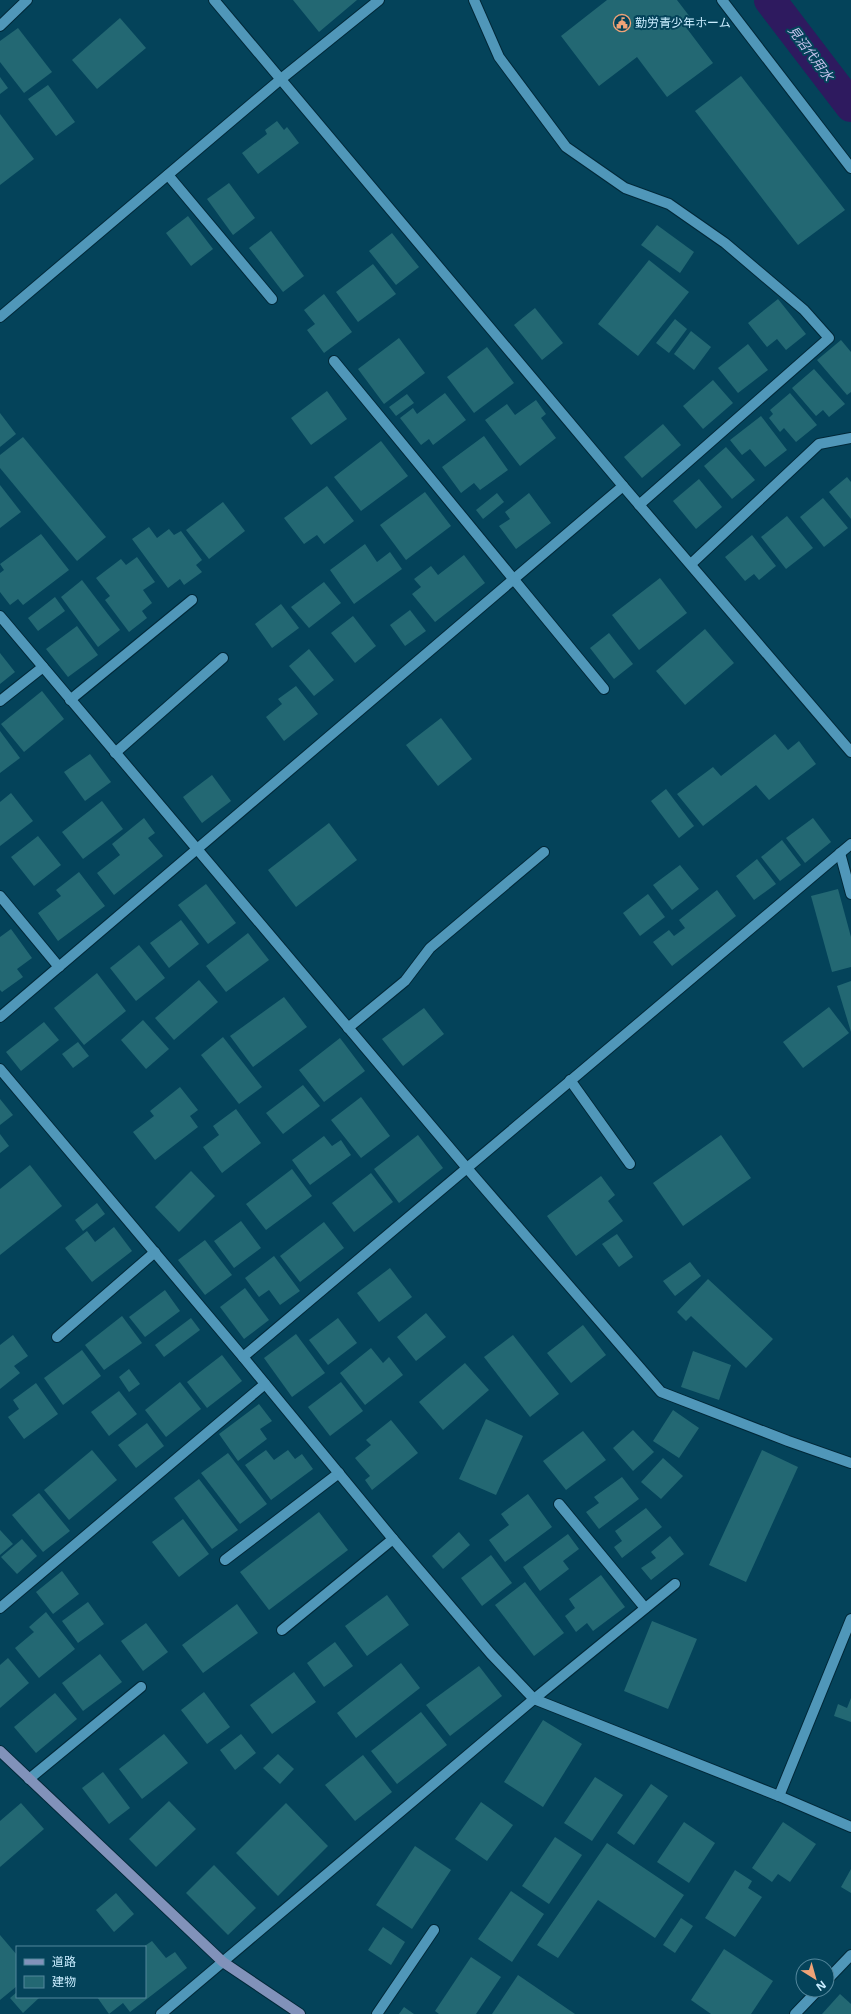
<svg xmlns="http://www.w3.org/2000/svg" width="851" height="2014" viewBox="0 0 851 2014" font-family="'Noto Sans','Noto Sans JP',sans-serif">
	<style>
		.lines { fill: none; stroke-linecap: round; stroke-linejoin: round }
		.canal { stroke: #2e1a5f; stroke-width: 32 }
		.building { fill: #236873 }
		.lane-casing { stroke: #002838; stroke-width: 12 }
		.street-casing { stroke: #002838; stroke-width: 12 }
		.secondary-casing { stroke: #002838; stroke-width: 12 }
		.lane { stroke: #5097b9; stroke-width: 10 }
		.street { stroke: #5097b9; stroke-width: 10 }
		.secondary { stroke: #8192ba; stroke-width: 10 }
		.labels { text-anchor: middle; stroke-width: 4; stroke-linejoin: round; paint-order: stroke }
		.poi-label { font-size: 12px; fill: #caedff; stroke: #04435a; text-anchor: start }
		.water-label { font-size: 13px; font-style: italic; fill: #cbc6f0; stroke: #04435a }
	</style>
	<rect width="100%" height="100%" fill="#04435a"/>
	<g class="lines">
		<path class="canal" d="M 770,0 L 851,106"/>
	</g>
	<g class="building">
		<path d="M 293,0 L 357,0 L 319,32 Z"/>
		<path d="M 607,0 L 677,0 L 690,17 L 682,22 L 713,63 L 667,97 L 637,57 L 599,86 L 561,36 Z"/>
		<path d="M 120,18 L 146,48 L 97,89 L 72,60 Z"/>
		<path d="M 18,28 L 52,72 L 24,93 L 0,62 L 0,41 Z"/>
		<path d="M 741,76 L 845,210 L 798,245 L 695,111 Z"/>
		<path d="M 0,77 L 8,88 L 0,94 Z"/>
		<path d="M 48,85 L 75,122 L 56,136 L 28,99 Z"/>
		<path d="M 0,114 L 34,159 L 0,185 Z"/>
		<path d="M 277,121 L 284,130 L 287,127 L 299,143 L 258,174 L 242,153 L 267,134 L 265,130 Z"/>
		<path d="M 229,183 L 255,218 L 233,235 L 207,199 Z"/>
		<path d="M 188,216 L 213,249 L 191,266 L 166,233 Z"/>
		<path d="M 657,225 L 694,252 L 680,273 L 641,245 Z"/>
		<path d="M 271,231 L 304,276 L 283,292 L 249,248 Z"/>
		<path d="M 392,233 L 419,267 L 396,285 L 369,251 Z"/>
		<path d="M 649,260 L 689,292 L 638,356 L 598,324 Z"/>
		<path d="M 373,264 L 396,294 L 358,322 L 336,292 Z"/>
		<path d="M 324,294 L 352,332 L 324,353 L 307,330 L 315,324 L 304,310 Z"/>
		<path d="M 778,299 L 806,334 L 786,350 L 777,339 L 767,347 L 748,323 Z"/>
		<path d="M 535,308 L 563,343 L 542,360 L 514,325 Z"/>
		<path d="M 675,319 L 687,329 L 669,353 L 656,343 Z"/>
		<path d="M 691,331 L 711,347 L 694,370 L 674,354 Z"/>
		<path d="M 399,338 L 425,373 L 384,404 L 358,369 Z"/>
		<path d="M 841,340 L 851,352 L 851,392 L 847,395 L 817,360 Z"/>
		<path d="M 748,344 L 768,370 L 738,393 L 718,368 Z"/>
		<path d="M 487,347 L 514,383 L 474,413 L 447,377 Z"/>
		<path d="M 814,369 L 845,404 L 829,417 L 823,410 L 816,416 L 792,388 Z"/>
		<path d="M 713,380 L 733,403 L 703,429 L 683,406 Z"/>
		<path d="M 327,391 L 347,419 L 311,445 L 291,418 Z"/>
		<path d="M 445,393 L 466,420 L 433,445 L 429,439 L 421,445 L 400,418 L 413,408 L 417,414 Z"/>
		<path d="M 790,393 L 817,425 L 796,442 L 784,428 L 780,432 L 769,418 L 773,414 L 770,410 Z"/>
		<path d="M 407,394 L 414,403 L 396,416 L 389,407 Z"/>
		<path d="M 536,400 L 546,414 L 541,418 L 556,438 L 520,466 L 485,420 L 507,404 L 515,415 Z"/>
		<path d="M 0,413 L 16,434 L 0,447 Z"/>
		<path d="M 761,416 L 787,450 L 765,467 L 750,449 L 742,455 L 730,440 Z"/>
		<path d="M 663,424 L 681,445 L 642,478 L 624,457 Z"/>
		<path d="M 484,436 L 508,470 L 480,490 L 474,483 L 461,493 L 442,467 Z"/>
		<path d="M 23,437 L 106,537 L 77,561 L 0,468 L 0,455 Z"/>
		<path d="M 381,441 L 408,476 L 361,511 L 334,477 Z"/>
		<path d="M 726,447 L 755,480 L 732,499 L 704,466 Z"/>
		<path d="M 847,477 L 851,482 L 851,519 L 829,492 Z"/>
		<path d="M 699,479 L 722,507 L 696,529 L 673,501 Z"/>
		<path d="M 0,485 L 21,512 L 0,528 Z"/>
		<path d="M 327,486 L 354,521 L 324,544 L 317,535 L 304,544 L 284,518 Z"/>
		<path d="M 425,492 L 451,526 L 406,560 L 380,525 Z"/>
		<path d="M 497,493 L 504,502 L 483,519 L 476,510 Z"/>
		<path d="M 529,493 L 551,523 L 516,549 L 499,526 L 510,519 L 505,512 Z"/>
		<path d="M 823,498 L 848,528 L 824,547 L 800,517 Z"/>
		<path d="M 223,502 L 245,531 L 209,559 L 186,530 Z"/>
		<path d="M 787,516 L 813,548 L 786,569 L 761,537 Z"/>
		<path d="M 149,527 L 157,538 L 169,529 L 174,535 L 181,531 L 202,560 L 196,565 L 202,572 L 184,585 L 180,579 L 168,588 L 132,539 Z"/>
		<path d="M 41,534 L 69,570 L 23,605 L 18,599 L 10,605 L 0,592 L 0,573 L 4,570 L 0,564 Z"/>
		<path d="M 752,535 L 776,566 L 759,580 L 754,574 L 745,581 L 725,557 Z"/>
		<path d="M 365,544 L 377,562 L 390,552 L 402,569 L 354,604 L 330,570 Z"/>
		<path d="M 464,555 L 485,583 L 435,622 L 412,594 L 421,587 L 414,579 L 431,566 L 438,575 Z"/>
		<path d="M 137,557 L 155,582 L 143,590 L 152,603 L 142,611 L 147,618 L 129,632 L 105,600 L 110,596 L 96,578 L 121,559 L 126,565 Z"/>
		<path d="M 660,578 L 687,613 L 639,650 L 612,615 Z"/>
		<path d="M 82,580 L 120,630 L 98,647 L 61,597 Z"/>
		<path d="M 324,582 L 341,603 L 309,628 L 291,607 Z"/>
		<path d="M 55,597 L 65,611 L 38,631 L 28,618 Z"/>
		<path d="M 281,604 L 299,628 L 272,648 L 255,624 Z"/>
		<path d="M 410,610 L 426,631 L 405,646 L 390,625 Z"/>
		<path d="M 353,616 L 376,646 L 355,663 L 331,633 Z"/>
		<path d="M 77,626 L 98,655 L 68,677 L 46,649 Z"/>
		<path d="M 705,629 L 734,663 L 685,705 L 656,671 Z"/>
		<path d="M 609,633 L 633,664 L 614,679 L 590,648 Z"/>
		<path d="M 309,649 L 334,680 L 314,696 L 289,666 Z"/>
		<path d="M 0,653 L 15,672 L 0,684 Z"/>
		<path d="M 296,686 L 318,714 L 284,741 L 266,717 L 282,704 L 278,699 Z"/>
		<path d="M 42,691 L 64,719 L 24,752 L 1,724 Z"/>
		<path d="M 441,718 L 472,759 L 438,786 L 406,745 Z"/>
		<path d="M 0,731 L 20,758 L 0,773 Z"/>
		<path d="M 775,734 L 788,750 L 799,741 L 816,764 L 769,800 L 756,785 L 703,826 L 677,794 L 713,767 L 721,776 Z"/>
		<path d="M 90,754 L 111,782 L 85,801 L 64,772 Z"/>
		<path d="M 212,775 L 231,801 L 202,823 L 183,797 Z"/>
		<path d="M 666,789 L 694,826 L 679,838 L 651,801 Z"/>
		<path d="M 11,793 L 33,821 L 0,846 L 0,802 Z"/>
		<path d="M 102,801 L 123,829 L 83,859 L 62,832 Z"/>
		<path d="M 144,818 L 155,833 L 148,838 L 163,856 L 114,895 L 97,873 L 120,855 L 112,844 Z"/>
		<path d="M 813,818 L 831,842 L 805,863 L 786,838 Z"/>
		<path d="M 329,823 L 357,860 L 296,907 L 268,870 Z"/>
		<path d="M 38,836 L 61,865 L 34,886 L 11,857 Z"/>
		<path d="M 782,840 L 801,865 L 780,881 L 761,857 Z"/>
		<path d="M 757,859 L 776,884 L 754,900 L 736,876 Z"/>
		<path d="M 680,865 L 699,889 L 672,910 L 653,885 Z"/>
		<path d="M 79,872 L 105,906 L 58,941 L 38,913 L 61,896 L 56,890 Z"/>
		<path d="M 206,884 L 236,923 L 208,944 L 178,905 Z"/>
		<path d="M 838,889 L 851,937 L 851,967 L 832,972 L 811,896 Z"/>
		<path d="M 717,890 L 736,916 L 672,966 L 653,942 L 669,930 L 674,936 L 685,928 L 679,920 Z"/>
		<path d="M 648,894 L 665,917 L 640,936 L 623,913 Z"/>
		<path d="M 181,920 L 199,944 L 169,968 L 150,943 Z"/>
		<path d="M 11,929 L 32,958 L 17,969 L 23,977 L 2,992 L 0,990 L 0,937 Z"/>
		<path d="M 248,933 L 269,960 L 226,992 L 206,966 Z"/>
		<path d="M 139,945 L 165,978 L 136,1001 L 110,968 Z"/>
		<path d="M 97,973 L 126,1011 L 84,1045 L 54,1008 Z"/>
		<path d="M 199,980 L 218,1002 L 174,1040 L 155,1018 Z"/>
		<path d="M 851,981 L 851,1032 L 837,986 Z"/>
		<path d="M 284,997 L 307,1027 L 253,1067 L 230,1036 Z"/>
		<path d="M 829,1007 L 849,1033 L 803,1068 L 783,1042 Z"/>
		<path d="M 424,1008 L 444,1034 L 403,1066 L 382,1039 Z"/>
		<path d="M 143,1020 L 169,1049 L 146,1069 L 121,1040 Z"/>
		<path d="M 44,1022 L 59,1040 L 21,1071 L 6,1052 Z"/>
		<path d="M 223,1037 L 262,1087 L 239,1104 L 201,1055 Z"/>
		<path d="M 340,1038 L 365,1071 L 324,1102 L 299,1070 Z"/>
		<path d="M 78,1042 L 89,1056 L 73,1068 L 62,1054 Z"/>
		<path d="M 303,1085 L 320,1106 L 283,1134 L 266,1113 Z"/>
		<path d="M 180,1087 L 198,1110 L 190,1116 L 198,1127 L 155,1160 L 133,1132 L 154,1116 L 150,1111 Z"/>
		<path d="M 361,1097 L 390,1136 L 361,1158 L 331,1120 Z"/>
		<path d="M 0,1099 L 13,1115 L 0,1125 Z"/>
		<path d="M 236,1109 L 261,1143 L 222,1173 L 203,1147 L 219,1135 L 213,1126 Z"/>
		<path d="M 0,1134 L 9,1146 L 0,1153 Z"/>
		<path d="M 418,1135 L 443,1168 L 399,1203 L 374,1169 Z"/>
		<path d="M 721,1135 L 751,1178 L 683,1226 L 653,1183 Z"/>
		<path d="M 324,1136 L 332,1146 L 341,1140 L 351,1155 L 310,1185 L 292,1160 Z"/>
		<path d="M 30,1165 L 62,1206 L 0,1255 L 0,1189 Z"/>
		<path d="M 292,1169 L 312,1196 L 266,1230 L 246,1204 Z"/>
		<path d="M 191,1171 L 215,1196 L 179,1232 L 155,1207 Z"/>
		<path d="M 371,1173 L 393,1202 L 354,1232 L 332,1203 Z"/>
		<path d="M 601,1176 L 615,1195 L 608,1201 L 623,1221 L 576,1256 L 547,1216 Z"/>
		<path d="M 97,1203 L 105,1214 L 83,1231 L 75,1220 Z"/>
		<path d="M 241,1221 L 261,1248 L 234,1268 L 214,1241 Z"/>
		<path d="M 324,1222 L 344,1248 L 300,1282 L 280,1256 Z"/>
		<path d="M 114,1227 L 132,1251 L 92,1282 L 65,1248 L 87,1231 L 95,1242 Z"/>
		<path d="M 617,1234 L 633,1257 L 619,1267 L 602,1244 Z"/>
		<path d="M 205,1240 L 232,1275 L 205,1295 L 178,1260 Z"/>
		<path d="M 274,1256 L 300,1291 L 280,1305 L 269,1290 L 259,1297 L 245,1278 Z"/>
		<path d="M 690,1262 L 701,1276 L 675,1296 L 663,1281 Z"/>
		<path d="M 390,1268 L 412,1297 L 379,1322 L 357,1293 Z"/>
		<path d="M 708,1279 L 773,1339 L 746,1368 L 691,1316 L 686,1321 L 677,1312 Z"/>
		<path d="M 245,1288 L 269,1320 L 244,1339 L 220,1307 Z"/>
		<path d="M 165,1290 L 180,1311 L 145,1337 L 129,1317 Z"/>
		<path d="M 426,1313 L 446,1337 L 416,1361 L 397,1337 Z"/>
		<path d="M 122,1316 L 142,1343 L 104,1370 L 85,1345 Z"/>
		<path d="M 191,1318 L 200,1330 L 164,1357 L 155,1345 Z"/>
		<path d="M 338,1318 L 357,1343 L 328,1365 L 309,1340 Z"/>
		<path d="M 583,1325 L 606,1355 L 571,1383 L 547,1353 Z"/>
		<path d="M 296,1334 L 325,1373 L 292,1397 L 264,1358 Z"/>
		<path d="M 13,1335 L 28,1356 L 14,1366 L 20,1373 L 0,1389 L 0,1345 Z"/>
		<path d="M 513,1335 L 559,1394 L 530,1417 L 484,1357 Z"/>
		<path d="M 371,1348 L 383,1363 L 389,1357 L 403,1375 L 365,1405 L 340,1373 Z"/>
		<path d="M 82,1350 L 101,1376 L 63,1405 L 44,1378 Z"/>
		<path d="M 693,1351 L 731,1365 L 719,1400 L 681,1387 Z"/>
		<path d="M 222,1355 L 242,1381 L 207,1408 L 187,1382 Z"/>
		<path d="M 465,1363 L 489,1390 L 443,1430 L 419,1402 Z"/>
		<path d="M 129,1369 L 140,1384 L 129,1392 L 119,1377 Z"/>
		<path d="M 180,1382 L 201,1409 L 166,1437 L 145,1410 Z"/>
		<path d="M 341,1382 L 363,1411 L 330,1436 L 308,1407 Z"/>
		<path d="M 36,1383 L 58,1414 L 24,1439 L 8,1417 L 19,1409 L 13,1400 Z"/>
		<path d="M 119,1391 L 137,1414 L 109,1436 L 91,1412 Z"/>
		<path d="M 259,1404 L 272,1421 L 260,1429 L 267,1439 L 238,1461 L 219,1434 Z"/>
		<path d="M 673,1410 L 699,1428 L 679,1458 L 653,1441 Z"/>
		<path d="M 486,1419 L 523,1436 L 496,1495 L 459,1479 Z"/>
		<path d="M 391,1420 L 418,1453 L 372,1490 L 365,1480 L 370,1476 L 355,1458 L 371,1445 L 366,1440 Z"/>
		<path d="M 147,1423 L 164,1446 L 136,1468 L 118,1445 Z"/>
		<path d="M 633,1430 L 654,1452 L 633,1471 L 613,1448 Z"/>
		<path d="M 583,1431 L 606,1460 L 566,1490 L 543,1461 Z"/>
		<path d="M 92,1450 L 117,1480 L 69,1520 L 44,1490 Z"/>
		<path d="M 266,1450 L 274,1460 L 288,1450 L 295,1459 L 302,1454 L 313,1469 L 271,1500 L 245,1465 Z"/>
		<path d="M 762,1450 L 798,1467 L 746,1582 L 709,1565 Z"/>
		<path d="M 228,1453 L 267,1504 L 240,1524 L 201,1473 Z"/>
		<path d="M 663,1458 L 683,1476 L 661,1499 L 641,1482 Z"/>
		<path d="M 622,1477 L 639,1499 L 599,1529 L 586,1512 L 599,1503 L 594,1497 Z"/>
		<path d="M 199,1479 L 238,1530 L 212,1549 L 174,1498 Z"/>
		<path d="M 39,1493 L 70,1531 L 43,1552 L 12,1515 Z"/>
		<path d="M 528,1494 L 552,1527 L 505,1562 L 489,1540 L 509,1525 L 501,1514 Z"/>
		<path d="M 646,1508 L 662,1527 L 622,1558 L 614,1547 L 622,1541 L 615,1531 Z"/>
		<path d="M 319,1512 L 348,1550 L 269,1610 L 240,1572 Z"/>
		<path d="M 183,1519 L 209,1554 L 179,1577 L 152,1542 Z"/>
		<path d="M 0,1530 L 13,1544 L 0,1555 Z"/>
		<path d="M 459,1532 L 470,1545 L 443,1569 L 432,1556 Z"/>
		<path d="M 568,1534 L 579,1549 L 563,1561 L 569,1569 L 540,1591 L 523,1567 Z"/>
		<path d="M 670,1536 L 684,1554 L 651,1580 L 641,1568 L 656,1558 L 651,1552 Z"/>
		<path d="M 22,1539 L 37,1556 L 17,1574 L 1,1557 Z"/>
		<path d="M 491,1555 L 512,1583 L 482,1606 L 461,1578 Z"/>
		<path d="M 62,1571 L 79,1594 L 53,1614 L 36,1592 Z"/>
		<path d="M 601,1575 L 625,1607 L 593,1631 L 587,1623 L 576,1632 L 565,1616 L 575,1608 L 569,1599 Z"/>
		<path d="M 525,1582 L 564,1633 L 534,1656 L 495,1605 Z"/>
		<path d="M 387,1595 L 409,1625 L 367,1656 L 345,1626 Z"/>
		<path d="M 88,1602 L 104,1624 L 78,1643 L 62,1621 Z"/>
		<path d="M 237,1604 L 258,1633 L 203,1673 L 182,1645 Z"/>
		<path d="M 46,1612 L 75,1649 L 39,1678 L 15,1648 L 34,1632 L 29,1627 Z"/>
		<path d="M 652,1621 L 697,1639 L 668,1709 L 624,1691 Z"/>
		<path d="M 146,1623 L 168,1652 L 143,1671 L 121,1641 Z"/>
		<path d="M 335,1642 L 353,1666 L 324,1687 L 307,1663 Z"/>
		<path d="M 100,1654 L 122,1682 L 83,1711 L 62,1683 Z"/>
		<path d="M 8,1658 L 29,1683 L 0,1708 L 0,1665 Z"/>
		<path d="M 401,1663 L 420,1688 L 356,1738 L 337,1713 Z"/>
		<path d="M 479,1666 L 502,1696 L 450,1736 L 426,1705 Z"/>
		<path d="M 294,1672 L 316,1702 L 272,1734 L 250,1705 Z"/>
		<path d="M 204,1692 L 230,1727 L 207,1744 L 181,1710 Z"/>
		<path d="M 55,1693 L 77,1719 L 36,1753 L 14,1727 Z"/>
		<path d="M 851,1698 L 851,1722 L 834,1716 L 838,1704 L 847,1708 Z"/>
		<path d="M 421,1712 L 447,1745 L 397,1784 L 371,1751 Z"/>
		<path d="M 543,1720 L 582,1744 L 543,1807 L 504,1782 Z"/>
		<path d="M 164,1734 L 188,1763 L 142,1799 L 119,1769 Z"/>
		<path d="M 241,1734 L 256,1753 L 235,1770 L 220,1750 Z"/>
		<path d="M 278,1754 L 294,1769 L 280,1784 L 263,1768 Z"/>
		<path d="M 363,1755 L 392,1792 L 355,1821 L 325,1785 Z"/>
		<path d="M 103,1772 L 130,1808 L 109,1824 L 82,1788 Z"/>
		<path d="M 595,1777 L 623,1795 L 592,1841 L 564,1823 Z"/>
		<path d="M 651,1784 L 668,1796 L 634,1845 L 617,1833 Z"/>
		<path d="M 169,1801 L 196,1829 L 156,1867 L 129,1839 Z"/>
		<path d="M 481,1802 L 513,1825 L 487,1861 L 455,1839 Z"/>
		<path d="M 21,1803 L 44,1829 L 0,1867 L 0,1821 Z"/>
		<path d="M 286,1803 L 328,1846 L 278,1896 L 236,1853 Z"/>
		<path d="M 684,1822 L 715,1843 L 689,1883 L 657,1862 Z"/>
		<path d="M 783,1822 L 816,1844 L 790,1882 L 778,1874 L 772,1882 L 752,1868 Z"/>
		<path d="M 555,1837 L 582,1855 L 549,1904 L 522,1886 Z"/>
		<path d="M 607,1843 L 684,1895 L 655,1938 L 598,1900 L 558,1958 L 537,1945 Z"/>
		<path d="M 415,1846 L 451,1870 L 412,1929 L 376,1905 Z"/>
		<path d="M 214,1865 L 256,1908 L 228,1935 L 186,1893 Z"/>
		<path d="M 851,1869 L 851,1893 L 841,1887 Z"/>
		<path d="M 735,1870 L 752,1881 L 748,1888 L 762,1897 L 735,1937 L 705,1918 Z"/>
		<path d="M 511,1891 L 544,1914 L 512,1962 L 478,1939 Z"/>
		<path d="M 116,1893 L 134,1914 L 114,1932 L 96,1910 Z"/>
		<path d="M 681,1918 L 693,1926 L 675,1953 L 663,1945 Z"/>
		<path d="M 383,1927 L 405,1942 L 391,1965 L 368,1950 Z"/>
		<path d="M 0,1935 L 17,1955 L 17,1986 L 0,2000 Z"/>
		<path d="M 152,1941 L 166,1958 L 175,1952 L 187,1968 L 130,2012 L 123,2003 L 109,2014 L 97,1997 L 145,1997 L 145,1947 L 143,1947 Z"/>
		<path d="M 724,1949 L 773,1981 L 751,2014 L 711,2014 L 691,2000 Z"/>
		<path d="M 471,1957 L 501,1977 L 476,2014 L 439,2014 L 435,2011 Z"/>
		<path d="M 518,1975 L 575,2014 L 492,2014 Z"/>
		<path d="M 17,1992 L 17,1997 L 40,1997 L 23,2013 L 10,1998 Z"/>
		<path d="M 840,1994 L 851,2004 L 851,2014 L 822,2014 Z"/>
		<path d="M 404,2007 L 414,2014 L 399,2014 Z"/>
	</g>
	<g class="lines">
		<g class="lane-casing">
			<g id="lane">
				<path d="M 168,175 L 272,299"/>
				<path d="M 334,361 L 604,689"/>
				<path d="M 691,564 L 819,444 L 851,438"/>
				<path d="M 70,700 L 192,600"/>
				<path d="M 0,701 L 43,667"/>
				<path d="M 115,753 L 223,658"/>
				<path d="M 840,853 L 851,894"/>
				<path d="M 0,896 L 59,967"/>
				<path d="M 570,1080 L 630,1164"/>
				<path d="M 57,1337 L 155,1252"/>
				<path d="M 559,1504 L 645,1608"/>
				<path d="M 225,1560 L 339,1473"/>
				<path d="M 282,1630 L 393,1539"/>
				<path d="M 534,1699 L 675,1584"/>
				<path d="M 29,1779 L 141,1687"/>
				<path d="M 377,2014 L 434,1930"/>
			</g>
		</g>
		<g class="street-casing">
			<g id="street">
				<path d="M 214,0 L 623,486 L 851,752"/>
				<path d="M 474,0 L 499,57 L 566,147 L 625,188 L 669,204 L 725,243 L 804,310 L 829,338 L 639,505"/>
				<path d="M 722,0 L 851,168"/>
				<path d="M 0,26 L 27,0"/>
				<path d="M 0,317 L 281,79 L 379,0"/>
				<path d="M 0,616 L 466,1167 L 661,1392 L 788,1441 L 851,1463"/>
				<path d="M 0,1017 L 623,486"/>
				<path d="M 348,1028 L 405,981 L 430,948 L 544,852"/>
				<path d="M 0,1069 L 243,1357 L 393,1539 L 491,1654 L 534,1699 L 779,1796 L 851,1827"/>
				<path d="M 243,1357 L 851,844"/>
				<path d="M 0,1608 L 265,1384"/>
				<path d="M 779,1796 L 851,1619"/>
				<path d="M 827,1980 L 851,1955"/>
				<path d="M 161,2014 L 534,1699"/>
				<path d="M 795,2014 L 818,1990"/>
			</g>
		</g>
		<g class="secondary-casing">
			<path id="secondary" d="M 0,1751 L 223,1962 L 300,2014"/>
		</g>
		<use href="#lane" class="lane"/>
		<use href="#street" class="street"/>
		<use href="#secondary" class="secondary"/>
	</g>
	<defs>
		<g id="civic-ring" transform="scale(0.9)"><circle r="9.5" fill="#04435a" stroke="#efa377" stroke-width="1.5"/><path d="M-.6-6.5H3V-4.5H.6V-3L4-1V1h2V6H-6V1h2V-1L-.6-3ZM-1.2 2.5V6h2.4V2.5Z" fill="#efa377"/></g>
	</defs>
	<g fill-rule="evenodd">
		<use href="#civic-ring" x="622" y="23"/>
	</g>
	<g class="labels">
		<g class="poi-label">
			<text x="635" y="27">勤労青少年ホーム</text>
		</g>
		<g class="water-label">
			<text transform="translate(811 53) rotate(53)" y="5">見沼代用水</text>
		</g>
	</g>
	<rect x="16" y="1946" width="130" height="52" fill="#04435a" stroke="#53879c"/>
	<rect x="24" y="1959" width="20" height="6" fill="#8192ba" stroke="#53879c"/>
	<text x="52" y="1966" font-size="12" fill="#caedff">道路</text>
	<rect x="24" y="1976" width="20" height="12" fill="#236873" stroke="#53879c"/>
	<text x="52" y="1986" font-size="12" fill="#caedff">建物</text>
	<g transform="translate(815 1978) rotate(143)"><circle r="19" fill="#04435a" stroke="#53879c"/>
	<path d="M0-3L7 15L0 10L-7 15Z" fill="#efa377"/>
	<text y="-6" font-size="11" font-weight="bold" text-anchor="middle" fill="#caedff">N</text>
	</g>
</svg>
